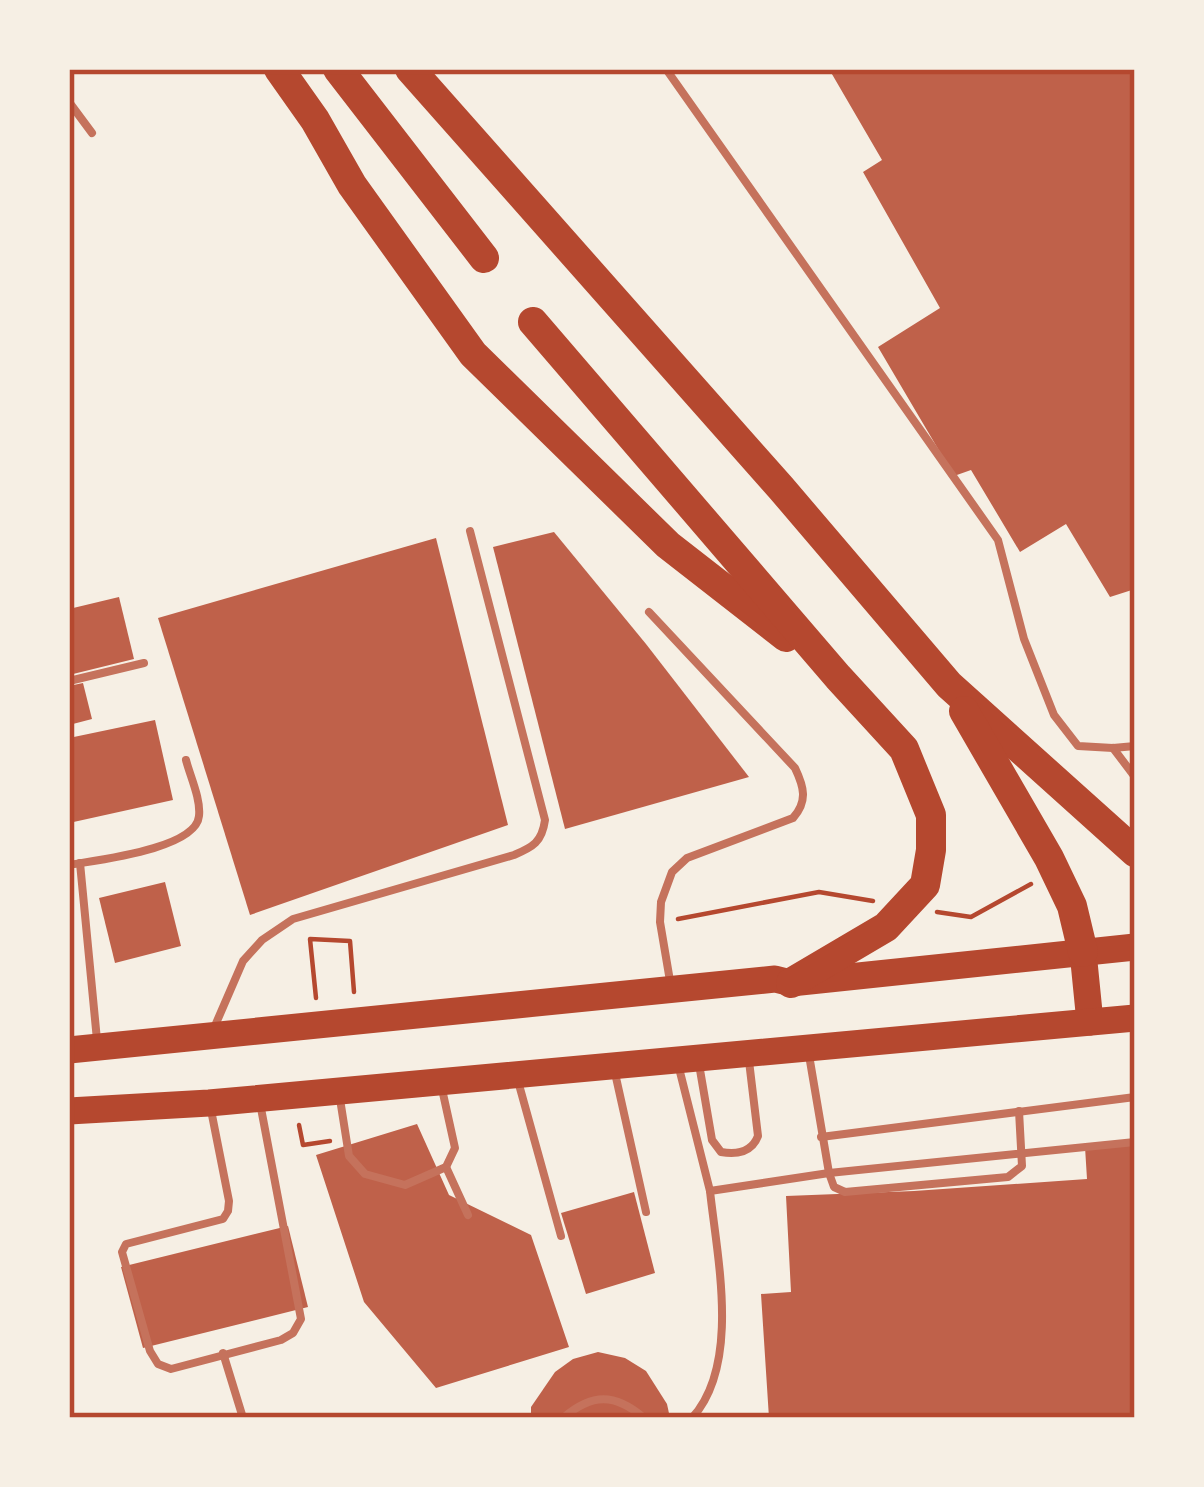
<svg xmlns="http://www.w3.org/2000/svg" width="1204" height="1487" viewBox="0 0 1204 1487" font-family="Commissioner,sans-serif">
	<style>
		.building { fill: #bf614a }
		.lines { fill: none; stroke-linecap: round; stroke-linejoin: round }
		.path { stroke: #b5482f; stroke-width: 4.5 }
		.service { stroke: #c5725c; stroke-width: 8 }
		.trunk { stroke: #b5482f; stroke-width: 27 }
		.motorway { stroke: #b5482f; stroke-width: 30 }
		.neatline { fill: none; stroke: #b5482f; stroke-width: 4.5 }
	</style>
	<rect width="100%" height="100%" fill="#f6efe4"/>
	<g class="building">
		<path d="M 829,69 L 1135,69 L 1135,589 L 1110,597 L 1066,524 L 1020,552 L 971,470 L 954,476 L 878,347 L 940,308 L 863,172 L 882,160 Z"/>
		<path d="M 554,532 L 646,644 L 749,777 L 565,829 L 493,547 Z"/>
		<path d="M 436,538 L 508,825 L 250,915 L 158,618 Z"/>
		<path d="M 119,597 L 134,659 L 69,675 L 69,609 Z"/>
		<path d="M 83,683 L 92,719 L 69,725 L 69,686 Z"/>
		<path d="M 155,720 L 173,800 L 69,823 L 69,738 Z"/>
		<path d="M 165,882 L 181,946 L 115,963 L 99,898 Z"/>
		<path d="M 417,1124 L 449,1195 L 531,1235 L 569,1347 L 436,1388 L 364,1302 L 316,1155 Z"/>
		<path d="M 1135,1145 L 1135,1418 L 769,1418 L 761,1294 L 791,1292 L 786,1196 L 914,1191 L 1087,1179 L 1085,1147 Z"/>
		<path d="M 634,1192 L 655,1273 L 586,1294 L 561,1213 Z"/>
		<path d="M 288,1226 L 308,1307 L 143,1348 L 121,1267 Z"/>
		<path d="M 598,1352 L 625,1358 L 646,1371 L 667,1404 L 670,1418 L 531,1418 L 531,1407 L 555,1372 L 573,1359 Z"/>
	</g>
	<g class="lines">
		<g class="path">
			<path d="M 937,912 L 971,917 L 1031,884"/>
			<path d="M 678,919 L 819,892 L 873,901"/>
			<path d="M 316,998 L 310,939 L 350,941 L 354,992"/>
			<path d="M 299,1125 L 303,1145 L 330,1141"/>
		</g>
		<g class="service">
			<path d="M 666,69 L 998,540 L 1024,639 L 1054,715 L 1078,746 L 1113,748 L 1135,746"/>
			<path d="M 69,102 L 92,133"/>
			<path d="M 649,612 L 795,768 C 804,787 808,801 793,818 L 687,858 L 672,872 L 661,902 L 660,922 L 670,981"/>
			<path d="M 69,681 L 144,663"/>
			<path d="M 1113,748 L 1135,777"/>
			<path d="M 80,863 L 97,1040"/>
			<path d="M 69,865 C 97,860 196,849 199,816 C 201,799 190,776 186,760"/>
			<path d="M 214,1028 L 243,961 L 262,940 L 293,919 L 514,855 C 533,847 542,842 545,820 L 470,531"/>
			<path d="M 809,1055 L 829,1173 L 834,1187 L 845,1192 L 1008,1177 L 1022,1166 L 1019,1111"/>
			<path d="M 678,1064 L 710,1191"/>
			<path d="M 699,1064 L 712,1140 L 721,1152 C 737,1155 752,1152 758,1136 L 749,1061"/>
			<path d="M 615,1073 L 646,1212"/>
			<path d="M 518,1081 L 561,1236"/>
			<path d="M 340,1099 L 349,1156 L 365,1174 L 405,1185 L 446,1167 L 455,1148 L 442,1089"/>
			<path d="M 211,1110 L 229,1201 L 228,1211 L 223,1219 L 126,1244 L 122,1252 L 150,1351 L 158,1364 L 171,1369 L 281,1340 L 293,1333 L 301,1319 L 260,1103"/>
			<path d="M 821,1137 L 1135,1097"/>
			<path d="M 446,1167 L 468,1215"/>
			<path d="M 223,1353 L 243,1418"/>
			<path d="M 563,1418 C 592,1393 615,1393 644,1418"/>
			<path d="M 692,1418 C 741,1364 717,1257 710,1191 L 829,1173 L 1135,1142"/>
		</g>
		<g class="trunk">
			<path d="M 1083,952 L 1090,1022"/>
			<path d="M 69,1050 L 775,979 L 791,983 L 1135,947"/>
			<path d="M 69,1111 L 209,1103 L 1135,1018"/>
		</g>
		<g class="motorway">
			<path d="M 279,69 L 315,120 L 352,185 L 473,354 L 668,545 L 786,637"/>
			<path d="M 338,69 L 484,258"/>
			<path d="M 410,69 L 781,488 L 949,685 L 1135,852"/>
			<path d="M 533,322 L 838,677 L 904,749 L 931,815 L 931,850 L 925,885 L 886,927 L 791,983"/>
			<path d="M 964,711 L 1049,858 L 1072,906 L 1083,952"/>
		</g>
	</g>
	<rect width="1204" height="1487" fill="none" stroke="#f6efe4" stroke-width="144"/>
	<rect x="72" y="72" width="1060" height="1343" class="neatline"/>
</svg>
